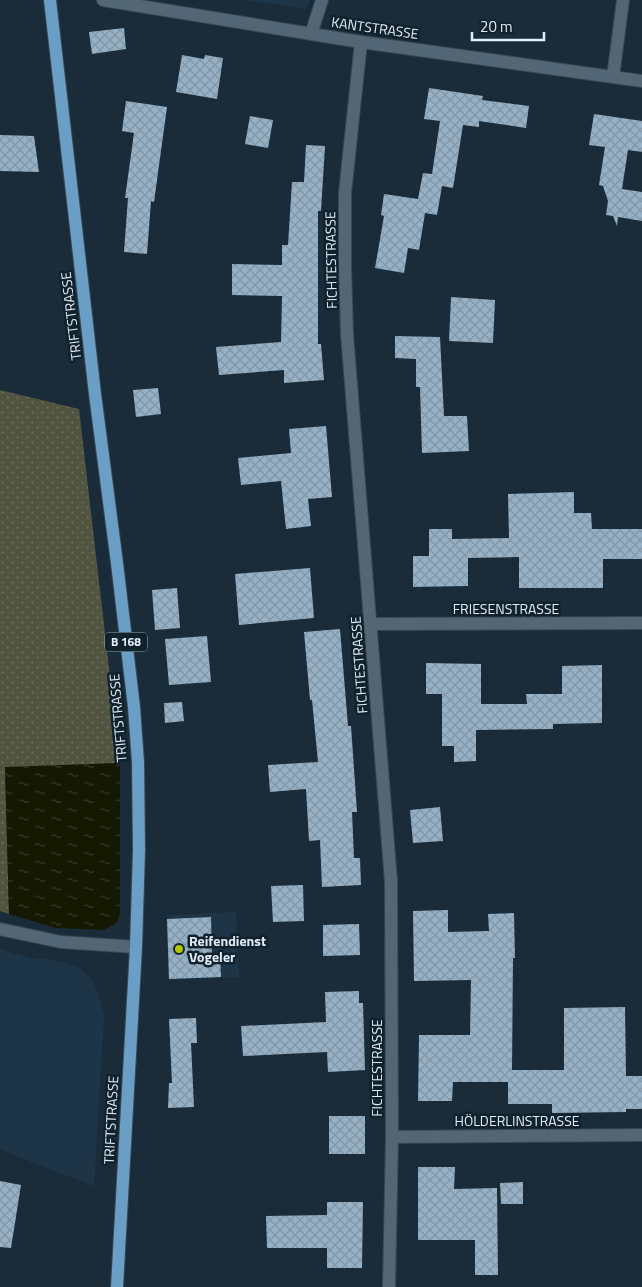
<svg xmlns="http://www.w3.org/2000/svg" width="642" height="1287" viewBox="0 0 642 1287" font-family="'Titillium Web',sans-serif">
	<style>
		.built { fill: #1d3547 }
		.grass { fill: url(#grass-dots) }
		.water { fill: url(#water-ripples) }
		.building { fill: url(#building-cross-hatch) }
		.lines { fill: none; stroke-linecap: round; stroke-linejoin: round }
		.street-casing { stroke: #394853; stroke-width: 14 }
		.primary-casing { stroke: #394853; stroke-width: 14 }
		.street { stroke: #536675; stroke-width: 12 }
		.primary { stroke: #6a9ec5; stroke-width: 12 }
		.poi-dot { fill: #b1c500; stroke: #11222f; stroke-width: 2 }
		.labels { text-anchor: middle; stroke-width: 5; stroke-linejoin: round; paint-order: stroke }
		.shield { fill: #11222f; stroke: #a3afba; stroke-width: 1 }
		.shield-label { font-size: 12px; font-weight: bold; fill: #e1ecf5 }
		.street-label { font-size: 14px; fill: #e1ecf5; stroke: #11222f }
		.poi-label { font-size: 14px; font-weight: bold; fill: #e1ecf5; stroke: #11222f; text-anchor: start }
	</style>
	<defs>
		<pattern id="grass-dots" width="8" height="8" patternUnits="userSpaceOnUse" patternTransform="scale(1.25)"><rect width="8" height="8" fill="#515540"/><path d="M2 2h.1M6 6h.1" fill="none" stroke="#6a6e5c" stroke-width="1.8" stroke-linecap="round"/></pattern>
		<pattern id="water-ripples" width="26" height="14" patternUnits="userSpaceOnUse" patternTransform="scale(1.25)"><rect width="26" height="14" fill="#151902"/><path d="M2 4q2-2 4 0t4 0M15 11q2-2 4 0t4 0" fill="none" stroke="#373b28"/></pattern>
		<pattern id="building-cross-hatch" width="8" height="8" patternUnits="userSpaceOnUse" patternTransform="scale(1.25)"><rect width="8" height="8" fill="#96b0c5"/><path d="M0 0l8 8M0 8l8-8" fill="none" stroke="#8296a6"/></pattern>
	</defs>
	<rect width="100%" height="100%" fill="#1a2c39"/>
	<g class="built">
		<path d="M 246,0 L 310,0 L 307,9 Z"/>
		<path d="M 236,912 L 239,977 L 168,980 L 167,915 Z"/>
		<path d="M 0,949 L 33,959 L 45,959 L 67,963 L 80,968 L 92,979 L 98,993 L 104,1016 L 94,1186 L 0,1150 Z"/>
	</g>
	<path class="grass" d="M 0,390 L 79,409 L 120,763 L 5,768 L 9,914 L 0,911 Z"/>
	<path class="water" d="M 120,763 L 120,915 L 116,923 L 104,930 L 56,928 L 9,914 L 5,767 Z"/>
	<g class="building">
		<path d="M 124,28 L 126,49 L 92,54 L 89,32 Z"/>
		<path d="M 182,55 L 204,59 L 205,55 L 223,58 L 217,99 L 176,92 Z"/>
		<path d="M 429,88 L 483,96 L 482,100 L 529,106 L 526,128 L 479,121 L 479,127 L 463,125 L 453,188 L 442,186 L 437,215 L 425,213 L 419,250 L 408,248 L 404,273 L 375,268 L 384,216 L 381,215 L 384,194 L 418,199 L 423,173 L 432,174 L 440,121 L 424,119 Z"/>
		<path d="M 126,101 L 167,107 L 154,202 L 151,201 L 147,254 L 124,252 L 128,198 L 125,198 L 134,133 L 122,131 Z"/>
		<path d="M 594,114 L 642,121 L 642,152 L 628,150 L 622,189 L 642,192 L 642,221 L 618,217 L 617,226 L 613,216 L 606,215 L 608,201 L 603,186 L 599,185 L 605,147 L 589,145 Z"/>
		<path d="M 250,116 L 273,120 L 268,148 L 245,144 Z"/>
		<path d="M 0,135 L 34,136 L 39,172 L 0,171 Z"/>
		<path d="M 306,145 L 325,146 L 321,211 L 318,211 L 318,344 L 321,344 L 324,380 L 284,383 L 284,370 L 219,375 L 216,347 L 281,342 L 282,296 L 232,295 L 232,264 L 282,265 L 282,245 L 288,245 L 292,182 L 304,182 Z"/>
		<path d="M 451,297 L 495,300 L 493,343 L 449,341 Z"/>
		<path d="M 395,336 L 440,337 L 444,416 L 467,416 L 469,451 L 422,453 L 420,387 L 416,387 L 416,359 L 395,358 Z"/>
		<path d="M 158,388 L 161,414 L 136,417 L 133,390 Z"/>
		<path d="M 326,426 L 332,497 L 308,499 L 311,526 L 286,529 L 281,481 L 241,485 L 238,458 L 291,453 L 289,429 Z"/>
		<path d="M 574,492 L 574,513 L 591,513 L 592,529 L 642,529 L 642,559 L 603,559 L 603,588 L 519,588 L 519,557 L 468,558 L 468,586 L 413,587 L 413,556 L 429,556 L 429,529 L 452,529 L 452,539 L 509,538 L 508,494 Z"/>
		<path d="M 310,568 L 314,618 L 239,625 L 235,574 Z"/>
		<path d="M 177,588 L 180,628 L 155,630 L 152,590 Z"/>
		<path d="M 340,629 L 348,726 L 351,726 L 357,812 L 352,812 L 354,858 L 360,858 L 361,885 L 322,887 L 320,840 L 309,841 L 306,789 L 270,792 L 268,765 L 318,762 L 312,700 L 310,700 L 304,632 Z"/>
		<path d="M 207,636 L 211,682 L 169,685 L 165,639 Z"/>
		<path d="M 426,663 L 481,664 L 481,704 L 527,704 L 526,694 L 562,694 L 562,666 L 602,665 L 602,723 L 553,724 L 553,729 L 476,730 L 476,761 L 454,762 L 454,746 L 442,746 L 442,694 L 426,694 Z"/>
		<path d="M 182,702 L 184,721 L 165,723 L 164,703 Z"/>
		<path d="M 440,807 L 443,841 L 413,843 L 410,810 Z"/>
		<path d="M 303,885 L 304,921 L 273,922 L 271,886 Z"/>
		<path d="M 448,910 L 448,932 L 489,931 L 488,914 L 514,913 L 515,958 L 513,958 L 512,1070 L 564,1070 L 564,1008 L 625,1007 L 626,1076 L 642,1076 L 642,1109 L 626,1109 L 626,1112 L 552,1113 L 552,1104 L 508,1104 L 508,1082 L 453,1082 L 452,1101 L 418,1101 L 419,1035 L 470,1035 L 471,980 L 414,981 L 413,911 Z"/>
		<path d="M 211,917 L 212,957 L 220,957 L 221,977 L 169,979 L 167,919 Z"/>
		<path d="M 359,924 L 360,955 L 323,956 L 323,925 Z"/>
		<path d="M 359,991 L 359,1003 L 363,1003 L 365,1070 L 328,1072 L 327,1052 L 243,1056 L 241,1026 L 326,1022 L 325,992 Z"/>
		<path d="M 196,1018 L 197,1043 L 191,1043 L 194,1107 L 168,1108 L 169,1083 L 172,1083 L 169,1019 Z"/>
		<rect x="329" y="1116" width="36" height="38"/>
		<path d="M 418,1167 L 455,1167 L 454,1189 L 497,1188 L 498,1275 L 475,1275 L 475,1240 L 418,1240 Z"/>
		<path d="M 0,1181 L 21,1185 L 11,1248 L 0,1247 Z"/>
		<path d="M 523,1182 L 523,1204 L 501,1204 L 500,1183 Z"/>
		<path d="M 327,1202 L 363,1202 L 362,1268 L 327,1268 L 327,1248 L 267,1248 L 266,1216 L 327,1215 Z"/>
	</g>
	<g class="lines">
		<g class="street-casing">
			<g id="street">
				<path d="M 103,0 L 361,42 L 642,81"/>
				<path d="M 311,34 L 322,0"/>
				<path d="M 361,42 L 345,193 L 345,267 L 347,334 L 391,881 L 392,1137 L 389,1287"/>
				<path d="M 613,77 L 623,0"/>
				<path d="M 371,624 L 642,623"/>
				<path d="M 0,929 L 61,942 L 136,947"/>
				<path d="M 392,1137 L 642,1135"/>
			</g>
		</g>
		<g class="primary-casing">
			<path id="primary" d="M 50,0 L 95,394 L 117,563 L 134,707 L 138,762 L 139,850 L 136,947 L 117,1287"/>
		</g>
		<use href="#street" class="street"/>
		<use href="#primary" class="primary"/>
	</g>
	<circle class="poi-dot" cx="179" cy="949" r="5"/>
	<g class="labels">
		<rect class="shield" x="105" y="632.5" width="42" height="19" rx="4"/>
		<g class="shield-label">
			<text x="126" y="646">B 168</text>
		</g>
		<g class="street-label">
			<text transform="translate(375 28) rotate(8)" y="5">KANTSTRASSE</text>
			<text transform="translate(331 260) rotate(-91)" y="5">FICHTESTRASSE</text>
			<text transform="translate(71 316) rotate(-97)" y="5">TRIFTSTRASSE</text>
			<text x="506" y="614">FRIESENSTRASSE</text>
			<text transform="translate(359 665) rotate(-94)" y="5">FICHTESTRASSE</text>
			<text transform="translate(118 718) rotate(-95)" y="5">TRIFTSTRASSE</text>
			<text transform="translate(377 1068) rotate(-90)" y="5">FICHTESTRASSE</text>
			<text transform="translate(111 1120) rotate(-87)" y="5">TRIFTSTRASSE</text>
			<text x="517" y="1126">HÖLDERLINSTRASSE</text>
		</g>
		<g class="poi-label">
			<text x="189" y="946">Reifendienst<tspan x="189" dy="16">Vogeler</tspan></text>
		</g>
	</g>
	<path d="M472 32v8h72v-8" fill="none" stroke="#e1ecf5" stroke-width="2.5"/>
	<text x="480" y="32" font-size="15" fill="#e1ecf5" stroke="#11222f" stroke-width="4" paint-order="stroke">20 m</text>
</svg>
